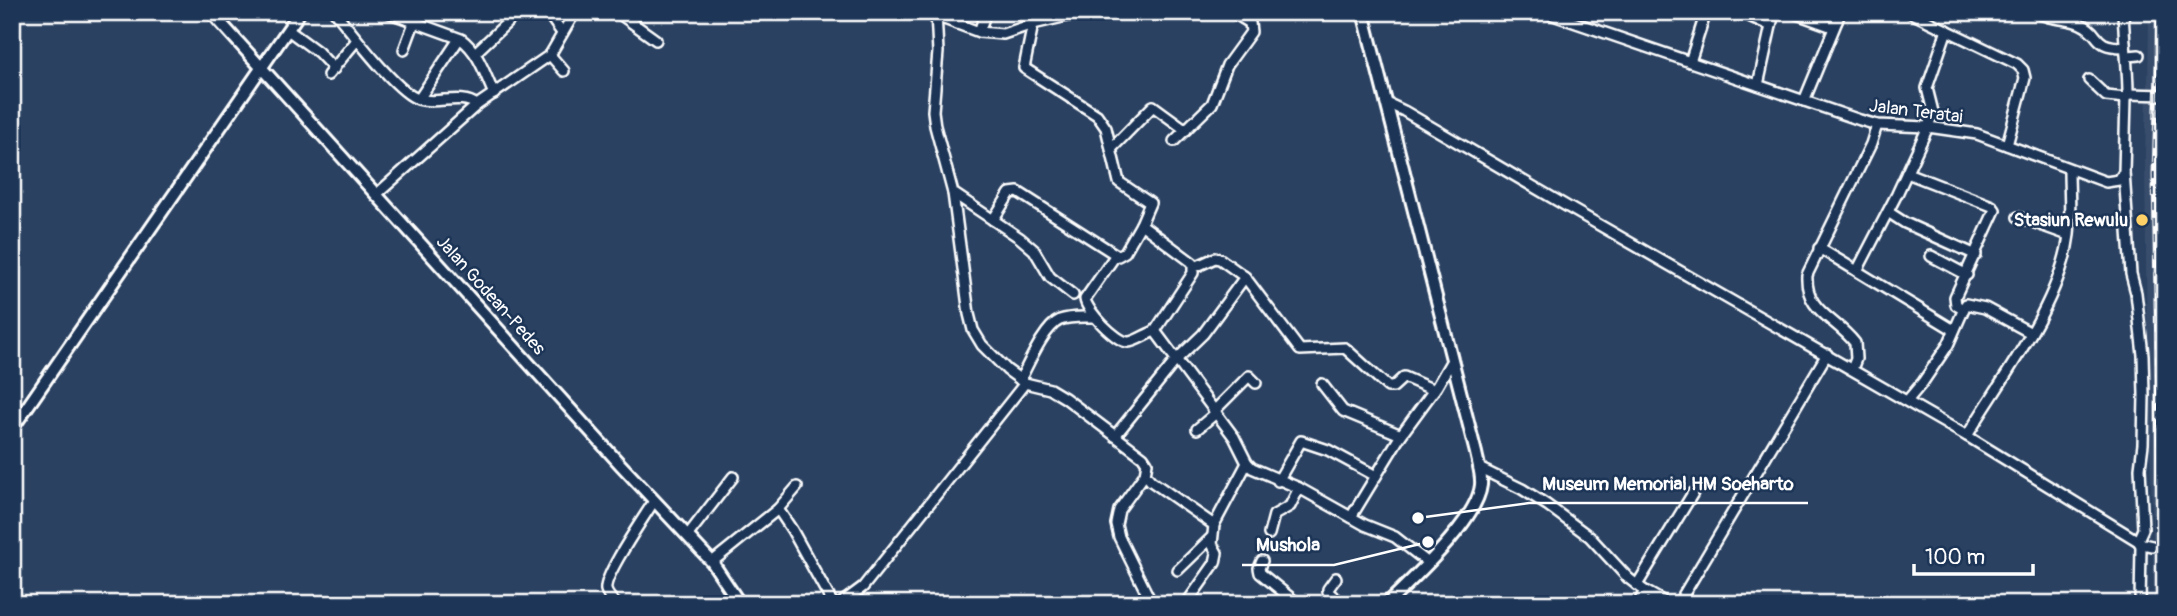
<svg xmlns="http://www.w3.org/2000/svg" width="2177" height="616" viewBox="0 0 2177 616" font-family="Pangolin,sans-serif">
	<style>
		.built { fill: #394e6c }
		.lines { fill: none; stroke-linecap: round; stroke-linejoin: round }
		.minor-tunnel { stroke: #4a5e79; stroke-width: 9; stroke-dasharray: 9 4.5; stroke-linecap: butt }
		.minor-casing { stroke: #fff; stroke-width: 14 }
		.tertiary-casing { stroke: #fff; stroke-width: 16 }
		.minor { stroke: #1d3557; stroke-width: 9 }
		.tertiary { stroke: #1d3557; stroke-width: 10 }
		.rail-casing { stroke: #fff; stroke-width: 5 }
		.rail { stroke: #1d3557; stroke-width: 2.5; stroke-dasharray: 8; stroke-linecap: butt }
		.poi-dot { fill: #ffd166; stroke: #1d3557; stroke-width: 2.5 }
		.labels { text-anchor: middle; stroke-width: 5; stroke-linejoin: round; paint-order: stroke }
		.street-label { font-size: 18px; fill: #fff; stroke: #1d3557 }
		.poi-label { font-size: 18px; font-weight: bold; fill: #fff; stroke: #1d3557; text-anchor: end }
		.leader { fill: none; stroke: #fff; stroke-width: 2.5 }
		.callout-dot { fill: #fff; stroke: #1d3557; stroke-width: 2.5 }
		.callout-label { font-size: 19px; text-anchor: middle; font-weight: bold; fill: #fff; stroke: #1d3557; stroke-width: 5; stroke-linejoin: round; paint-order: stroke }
	</style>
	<rect width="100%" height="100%" fill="#2a4161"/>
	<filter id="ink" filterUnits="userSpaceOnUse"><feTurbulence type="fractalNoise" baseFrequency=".0143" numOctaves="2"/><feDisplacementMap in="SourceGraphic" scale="14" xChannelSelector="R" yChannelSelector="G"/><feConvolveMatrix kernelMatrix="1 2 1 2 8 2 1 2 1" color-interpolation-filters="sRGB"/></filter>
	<g filter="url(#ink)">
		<g class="built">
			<path d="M 2149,12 L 2165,12 L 2165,92 L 2148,91 Z"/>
			<path d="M 2147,97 L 2165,98 L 2165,543 L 2153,543 L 2147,352 L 2145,154 Z"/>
			<path d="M 2165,548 L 2165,604 L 2154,604 L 2153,549 Z"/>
		</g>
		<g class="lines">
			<path class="minor-tunnel" d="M 2152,546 L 2165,546"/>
			<g class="minor-casing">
				<g id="minor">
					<path d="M 335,12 C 351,31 397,93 418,99 C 437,105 461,93 477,105 L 550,55 L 575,12"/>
					<path d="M 387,12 L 461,39 C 479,52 485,75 494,94"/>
					<path d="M 547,12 L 562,33"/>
					<path d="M 617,12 L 656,40"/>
					<path d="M 936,12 L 938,52 L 933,111 L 935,126 L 953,193 L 969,314 L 973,330 L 982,345 L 1007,370 L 1025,383 L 1050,389 L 1065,398 L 1143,457 L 1147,463 L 1145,474 L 1119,510 L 1116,524 L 1119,537 L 1152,604"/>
					<path d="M 1544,12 L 1860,120 L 1877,125 L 1928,127 L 1977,134 L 2106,182 L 2119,180 L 2124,172"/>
					<path d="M 1740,12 L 1771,26 L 1758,85"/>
					<path d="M 1791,12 L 1830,26 L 1837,21 L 1840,12"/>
					<path d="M 1909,12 L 2017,64 L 2023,70 L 2025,78 L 2007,145"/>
					<path d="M 2037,12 C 2051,21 2067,17 2081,24 C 2102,33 2091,47 2124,47"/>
					<path d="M 2123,12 C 2124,40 2128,66 2128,94 L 2126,98 L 2124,172 L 2131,274 L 2136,293 L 2143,355 L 2144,395 L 2143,444 L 2140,468 L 2143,529 L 2138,540 L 2141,546 L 2140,604"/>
					<path d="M 936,16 L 979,32 L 1003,34 L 1033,24 L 1084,12"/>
					<path d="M 1033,24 L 1024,68 L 1097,115 L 1106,128 L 1119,182 L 1150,203 L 1141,224 L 1193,263 L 1193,273 L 1155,331"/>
					<path d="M 1771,26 L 1774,12"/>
					<path d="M 288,30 L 318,52 L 334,69"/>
					<path d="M 979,32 L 986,12"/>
					<path d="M 404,50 L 418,12"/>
					<path d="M 475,53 L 511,19"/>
					<path d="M 550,55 L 564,71"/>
					<path d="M 2128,56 L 2139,55"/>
					<path d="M 1690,62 L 1706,12"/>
					<path d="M 328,75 L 357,40"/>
					<path d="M 2089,80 L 2106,96 L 2126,98"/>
					<path d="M 2128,94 L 2165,95"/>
					<path d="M 419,99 L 459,39"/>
					<path d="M 1804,101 L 1837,21"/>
					<path d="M 1387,103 L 1404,111 L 1568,207 L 1967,436 L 2143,544 L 2152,546"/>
					<path d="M 1174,141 L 1212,104 L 1227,65 L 1251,32 L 1250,23 L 1232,12"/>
					<path d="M 1111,149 L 1153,106 L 1186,130"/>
					<path d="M 1907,173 L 1992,206 L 1995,210 L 1955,297 L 1956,305 L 1963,309"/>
					<path d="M 953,193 L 1020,238 L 1034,250 L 1050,277 L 1073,295"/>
					<path d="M 377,194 L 477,105"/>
					<path d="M 1888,212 L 1905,223 L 1976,255"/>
					<path d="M 2018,217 L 2068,235"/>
					<path d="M 993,220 L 1010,193 L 1018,192 L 1118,256 L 1125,252 L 1141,224"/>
					<path d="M 1819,248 L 1954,330"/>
					<path d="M 1115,256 L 1085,299 C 1086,310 1117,343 1129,342 C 1135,342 1148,333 1155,331 L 1234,437 L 1247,463 L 1252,468 L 1299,488 L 1365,525 L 1395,537 L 1427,562"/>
					<path d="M 1931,256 L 1967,275"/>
					<path d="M 1857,271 L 1897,194 L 1928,127 L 1933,112 L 1927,88 L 1947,30"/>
					<path d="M 1245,277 L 1300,350 L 1345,348 L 1388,387 L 1393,387 L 1404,377 L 1434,390"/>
					<path d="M 1852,369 L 1856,359 L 1855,343 C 1835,317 1805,312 1807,275 L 1871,144 L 1877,125"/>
					<path d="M 1020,380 C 1028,365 1044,327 1060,320 C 1070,316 1083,317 1094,317"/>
					<path d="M 1322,384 L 1343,411 L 1401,435"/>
					<path d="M 1907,401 L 1923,382 L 1948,345 L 1966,304 L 1985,308 L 2031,333"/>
					<path d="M 1214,411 L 1249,376 L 1256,383"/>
					<path d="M 1197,429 L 1216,413"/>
					<path d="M 1115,436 L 1177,359 L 1203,334 L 1245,277 L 1220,259 L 1215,258 L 1195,267"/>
					<path d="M 1967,436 C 2002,378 2061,302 2069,235 C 2071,213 2069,191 2069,170"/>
					<path d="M 1479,468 L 1522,489 L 1547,505 L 1590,537 L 1628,578 L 1645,591 L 1668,604"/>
					<path d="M 1145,474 L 1151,481 L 1214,525"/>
					<path d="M 1278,481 L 1301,441 L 1328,450 L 1376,476"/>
					<path d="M 778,509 L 792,530 L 833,604"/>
					<path d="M 1351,517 L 1401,435 L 1437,386 L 1452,360"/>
					<path d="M 1269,534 L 1274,515 L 1290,506 L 1299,488"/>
					<path d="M 688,535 L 733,477"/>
					<path d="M 1262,561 L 1259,568 L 1260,573 L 1298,604"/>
					<path d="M 712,562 L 778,509 L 797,487"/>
					<path d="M 1178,570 L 1212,537"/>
					<path d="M 1336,578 L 1328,589 L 1328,592 L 1342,604"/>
					<path d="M 1637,585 L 1693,493"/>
					<path d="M 616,604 C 612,600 607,595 606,590 C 603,576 645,516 654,501"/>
					<path d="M 840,604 L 863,587 L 1025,383"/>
					<path d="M 1186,604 L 1215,563 L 1217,553 L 1212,544 L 1214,525 L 1247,463"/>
					<path d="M 1638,604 L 1645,591"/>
					<path d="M 1678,604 L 1827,354"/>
				</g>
			</g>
			<g class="tertiary-casing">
				<g id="tertiary">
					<path d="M 211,12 L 620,464 L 712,562 L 740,604"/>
					<path d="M 1363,12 L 1476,453 C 1478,463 1482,475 1481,485 C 1477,521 1413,578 1387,604"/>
					<path d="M 12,429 L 300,12"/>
				</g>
			</g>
			<use href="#minor" class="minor"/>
			<use href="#tertiary" class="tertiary"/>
			<g class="rail-casing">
				<path id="rail" d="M 2159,12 L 2154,174 L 2161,604"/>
			</g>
			<use href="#rail" class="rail"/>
		</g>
	</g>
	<circle class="poi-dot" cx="2142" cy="220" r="7"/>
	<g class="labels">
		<g class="street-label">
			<text transform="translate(1916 111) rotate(7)" y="6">Jalan Teratai</text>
			<text transform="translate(491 295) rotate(48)" y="6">Jalan Godean-Pedes</text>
		</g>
		<g class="poi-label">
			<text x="2128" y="226">Stasiun Rewulu</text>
		</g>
	</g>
	<path class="leader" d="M1418 518L1529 503H1808M1428 542L1334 565H1242"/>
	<g class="callout-dot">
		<circle cx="1418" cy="518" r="7"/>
		<circle cx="1428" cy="542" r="7"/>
	</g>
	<g class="callout-label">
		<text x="1668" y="490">Museum Memorial HM Soeharto</text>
		<text x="1288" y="551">Mushola</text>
	</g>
	<rect width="2177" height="616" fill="none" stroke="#1d3557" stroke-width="42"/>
	<rect x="21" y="21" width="2135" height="574" fill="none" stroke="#fff" stroke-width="2.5" filter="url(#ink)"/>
	<path d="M1914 564v10h119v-10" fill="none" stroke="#ffffff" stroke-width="3.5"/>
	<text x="1925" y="564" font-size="21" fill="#ffffff" stroke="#1d3557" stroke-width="5" paint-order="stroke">100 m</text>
</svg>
